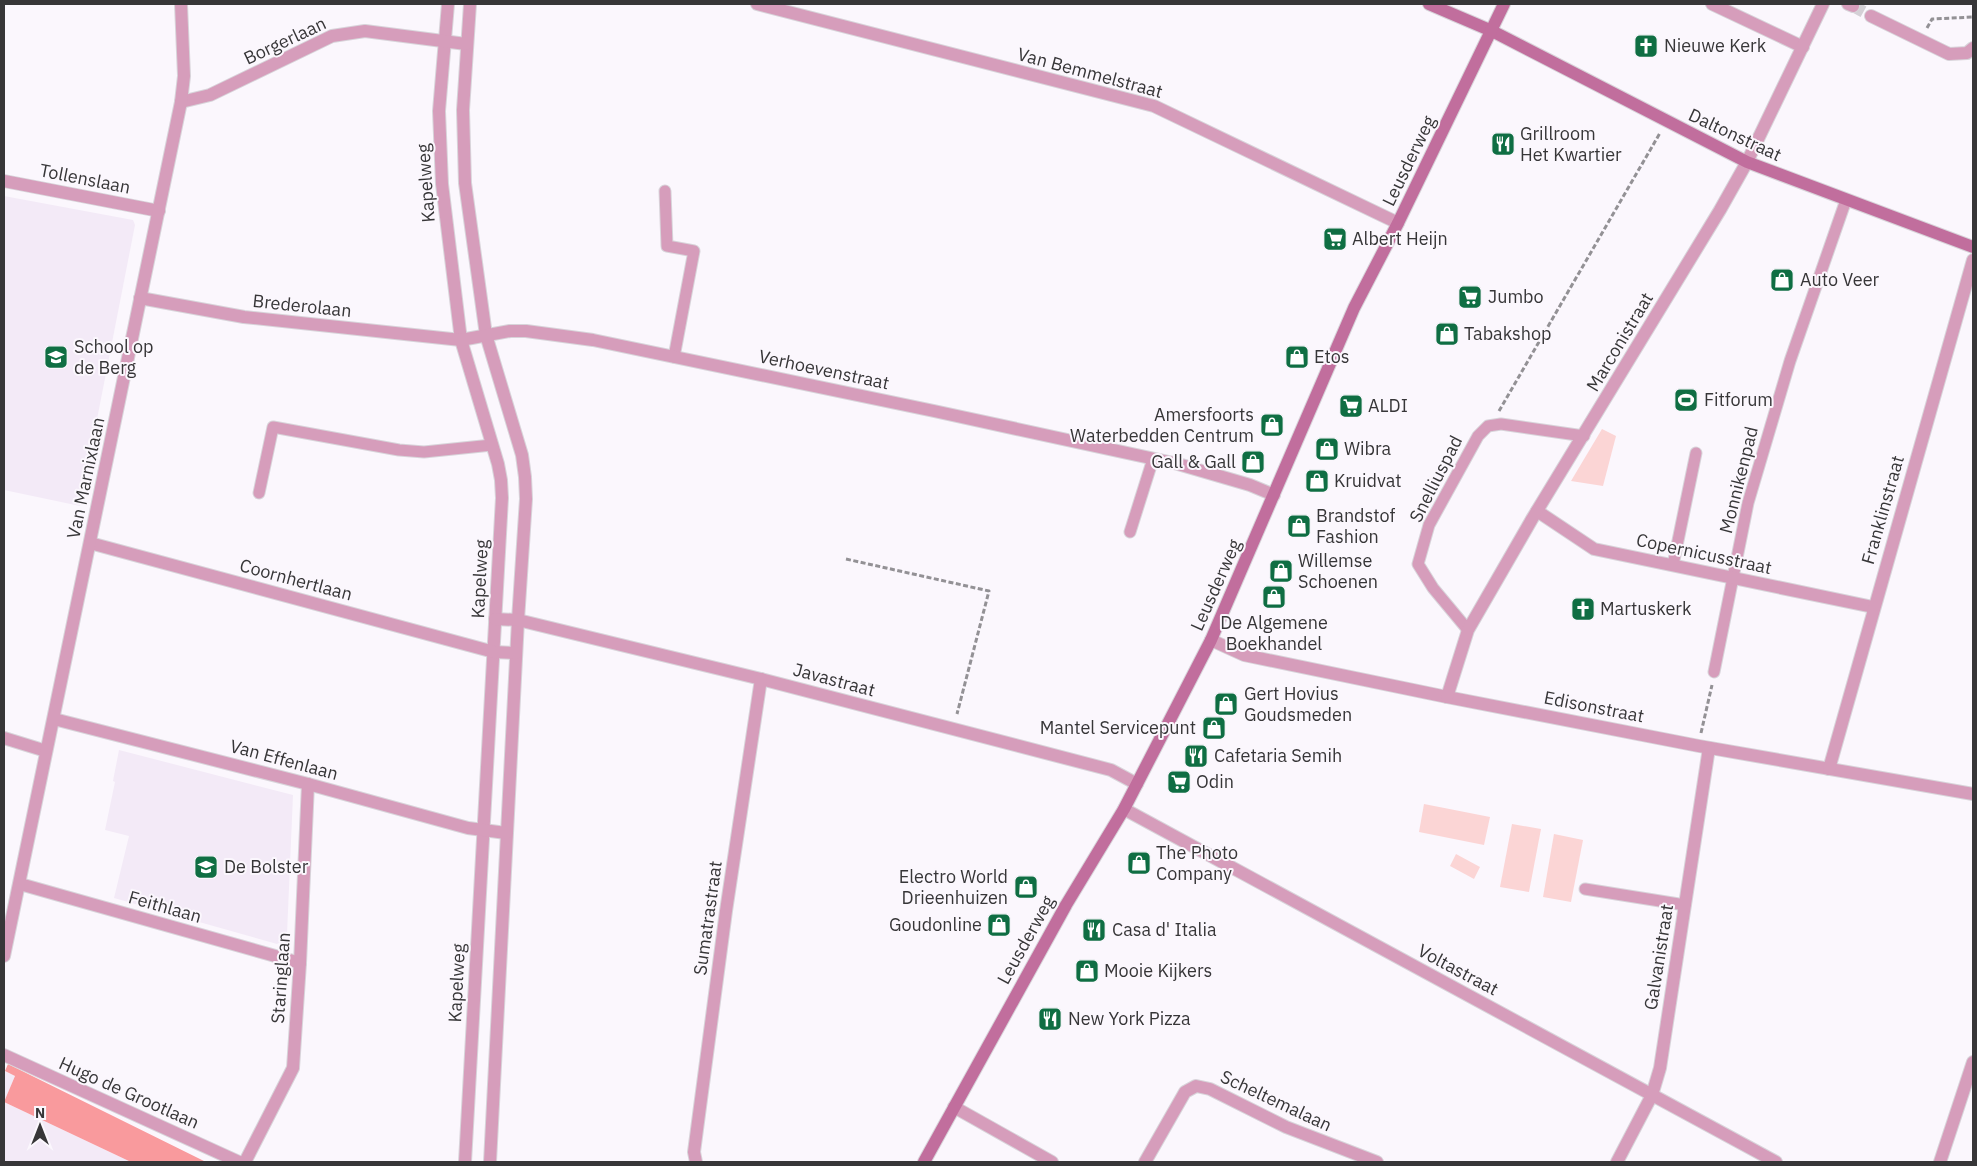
<svg xmlns="http://www.w3.org/2000/svg" width="1977" height="1166" viewBox="0 0 1977 1166" font-family="'IBM Plex Sans',sans-serif">
	<style>
		.built { fill: #f3eaf7 }
		.green { fill: #fbd5d5 }
		.forest { fill: #f99a9d }
		.lines { fill: none; stroke-linecap: round; stroke-linejoin: round }
		.street-tunnel { stroke: #d4d0d6; stroke-width: 12; stroke-dasharray: 12 6; stroke-linecap: butt }
		.lane-casing { stroke: #d8d4da; stroke-width: 13 }
		.street-casing { stroke: #d8d4da; stroke-width: 14 }
		.secondary-casing { stroke: #d8d4da; stroke-width: 14 }
		.path { stroke: #939195; stroke-width: 3; stroke-dasharray: 5 2.5; stroke-linecap: butt }
		.lane { stroke: #d69dbb; stroke-width: 11 }
		.street { stroke: #d69dbb; stroke-width: 12 }
		.secondary { stroke: #c16e9d; stroke-width: 12 }
		.labels { text-anchor: middle; stroke-width: 4; stroke-linejoin: round; paint-order: stroke }
		.street-label { font-size: 18px; fill: #373638; stroke: #fbf7fd }
		.poi-label { font-size: 18px; fill: #373638; stroke: #fbf7fd; text-anchor: start }
	</style>
	<rect width="100%" height="100%" fill="#fbf7fd"/>
	<g class="built">
		<path d="M 4,196 L 133,220 L 135,225 L 80,506 L 4,490 Z"/>
		<path d="M 119,750 L 293,795 L 287,934 L 284,940 L 277,944 L 114,898 L 129,836 L 105,830 L 115,782 L 113,781 Z"/>
		<path d="M 4,1071 L 15,1076 L 4,1102 L 131,1162 L 4,1162 Z"/>
	</g>
	<g class="green">
		<path d="M 1602,429 L 1616,436 L 1603,486 L 1571,481 Z"/>
		<path d="M 1424,804 L 1490,817 L 1484,845 L 1419,832 Z"/>
		<path d="M 1512,824 L 1541,829 L 1529,892 L 1500,887 Z"/>
		<path d="M 1554,834 L 1583,840 L 1571,902 L 1543,897 Z"/>
		<path d="M 1456,854 L 1480,867 L 1474,879 L 1450,866 Z"/>
	</g>
	<path class="forest" d="M 8,1064 L 206,1162 L 131,1162 L 4,1102 L 15,1076 L 5,1071 Z"/>
	<g class="lines">
		<path class="street-tunnel" d="M 1853,6 L 1871,16"/>
		<g class="lane-casing">
			<g id="lane">
				<path d="M 665,191 L 667,246 L 694,251 L 674,357"/>
				<path d="M 259,493 L 273,427 L 399,450 L 424,452 L 492,445"/>
				<path d="M 1130,532 L 1153,459"/>
				<path d="M 1673,565 L 1696,453"/>
				<path d="M 1468,630 L 1433,588 L 1418,564 L 1429,525 L 1478,436 L 1488,426 L 1501,424 L 1584,436"/>
				<path d="M 1714,672 L 1748,503 L 1790,361 L 1846,200"/>
				<path d="M 1585,889 L 1685,905"/>
			</g>
		</g>
		<g class="street-casing">
			<g id="street">
				<path d="M 448,4 L 439,111 L 442,184 L 461,340 L 498,464 L 501,480 L 502,498 L 465,1162"/>
				<path d="M 470,4 L 463,110 L 465,183 L 486,335 L 522,455 L 525,477 L 526,499 L 518,620 L 490,1162"/>
				<path d="M 757,4 L 1154,106 L 1398,223"/>
				<path d="M 1712,4 L 1803,47"/>
				<path d="M 1848,4 L 1853,6"/>
				<path d="M 1871,16 L 1949,54 L 1967,53 L 1973,48"/>
				<path d="M 181,102 L 210,95 L 332,36 L 365,31 L 466,44"/>
				<path d="M 4,181 L 159,211"/>
				<path d="M 140,298 L 244,317 L 461,340 L 510,331 L 526,331 L 593,340 L 934,411 L 1178,464 L 1250,485 L 1274,495"/>
				<path d="M 1537,511 L 1594,549 L 1873,607"/>
				<path d="M 90,543 L 494,652 L 516,653"/>
				<path d="M 495,619 L 518,620 L 761,679 L 1111,770 L 1137,784"/>
				<path d="M 1211,640 L 1244,655 L 1447,697 L 1699,746 L 1973,794"/>
				<path d="M 1447,697 L 1468,630 L 1532,519 L 1720,210 L 1747,162 L 1823,4"/>
				<path d="M 54,719 L 308,784 L 468,828 L 506,833"/>
				<path d="M 4,738 L 46,751"/>
				<path d="M 1829,769 L 1973,260"/>
				<path d="M 1124,809 L 1776,1162"/>
				<path d="M 20,884 L 300,963"/>
				<path d="M 4,956 L 181,102 L 184,76 L 181,4"/>
				<path d="M 4,1055 L 239,1162"/>
				<path d="M 954,1107 L 1052,1162"/>
				<path d="M 245,1162 L 293,1068 L 300,963 L 308,784"/>
				<path d="M 696,1162 L 694,1152 L 726,911 L 761,679"/>
				<path d="M 1145,1162 L 1185,1092 L 1196,1086 L 1210,1089 L 1286,1127 L 1377,1162"/>
				<path d="M 1617,1162 L 1652,1095 L 1660,1068 L 1709,748"/>
				<path d="M 1940,1162 L 1973,1062"/>
			</g>
		</g>
		<g class="secondary-casing">
			<g id="secondary">
				<path d="M 1429,4 L 1492,31 L 1747,162 L 1973,247"/>
				<path d="M 924,1162 L 1066,905 L 1124,809 L 1211,640 L 1354,308 L 1398,223 L 1504,4"/>
			</g>
		</g>
		<g class="path">
			<path d="M 1927,28 L 1932,19 L 1973,17"/>
			<path d="M 1499,411 L 1660,133"/>
			<path d="M 846,559 L 989,591 L 957,714"/>
			<path d="M 1701,733 L 1712,685"/>
		</g>
		<use href="#lane" class="lane"/>
		<use href="#street" class="street"/>
		<use href="#secondary" class="secondary"/>
	</g>
	<defs>
		<g id="church-square" transform="scale(1.25)"><rect x="-9" y="-9" width="18" height="18" rx="4" fill="#0f6e43" stroke="#fbf7fd"/><path d="M-1.2-6h2.4v3.5h3.3v2.4h-3.3V6h-2.4V-.1h-3.3v-2.4h3.3Z" fill="#fff"/></g>
		<g id="restaurant-square" transform="scale(1.25)"><rect x="-9" y="-9" width="18" height="18" rx="4" fill="#0f6e43" stroke="#fbf7fd"/><path d="M-5-6h1v4h1v-4h1v4h1v-4h1v5L-1.5 .5V6h-2V.5L-5-1ZM5-6V6H3V1.5H1.5Q1.5-4 5-6Z" fill="#fff"/></g>
		<g id="supermarket-square" transform="scale(1.25)"><rect x="-9" y="-9" width="18" height="18" rx="4" fill="#0f6e43" stroke="#fbf7fd"/><path d="M-6-5.5h2.5l.6 2H6L4.5 2H-2.5L-4.4-4H-6ZM-1.5 3.2a1.3 1.3 0 1 0 .1 0ZM3 3.2a1.3 1.3 0 1 0 .1 0Z" fill="#fff"/></g>
		<g id="shop-square" transform="scale(1.25)"><rect x="-9" y="-9" width="18" height="18" rx="4" fill="#0f6e43" stroke="#fbf7fd"/><path d="M-5-2.5h2.3a2.7 3.5 0 0 1 5.4 0H5L5.5 6h-11ZM-1.5-2.5h3a1.5 2.3 0 0 0-3 0Z" fill="#fff"/></g>
		<g id="school-square" transform="scale(1.25)"><rect x="-9" y="-9" width="18" height="18" rx="4" fill="#0f6e43" stroke="#fbf7fd"/><path d="M0-5L7-2L0 1L-7-2ZM-4 1L0 2.5L4 1V4Q0 6-4 4Z" fill="#fff"/></g>
		<g id="stadium-square" transform="scale(1.25)"><rect x="-9" y="-9" width="18" height="18" rx="4" fill="#0f6e43" stroke="#fbf7fd"/><path d="M0-5a6.5 5 0 1 0 0 10a6.5 5 0 1 0 0-10ZM-3.5-1.8h7v3.6h-7Z" fill="#fff"/></g>
	</defs>
	<g fill-rule="evenodd">
		<use href="#church-square" x="1646" y="46"/>
		<use href="#restaurant-square" x="1503" y="144"/>
		<use href="#supermarket-square" x="1335" y="239"/>
		<use href="#shop-square" x="1782" y="280"/>
		<use href="#supermarket-square" x="1470" y="297"/>
		<use href="#shop-square" x="1447" y="334"/>
		<use href="#school-square" x="56" y="357"/>
		<use href="#shop-square" x="1297" y="357"/>
		<use href="#stadium-square" x="1686" y="400"/>
		<use href="#supermarket-square" x="1351" y="406"/>
		<use href="#shop-square" x="1272" y="425"/>
		<use href="#shop-square" x="1327" y="449"/>
		<use href="#shop-square" x="1253" y="462"/>
		<use href="#shop-square" x="1317" y="481"/>
		<use href="#shop-square" x="1299" y="526"/>
		<use href="#shop-square" x="1281" y="571"/>
		<use href="#shop-square" x="1274" y="597"/>
		<use href="#church-square" x="1583" y="609"/>
		<use href="#shop-square" x="1226" y="704"/>
		<use href="#shop-square" x="1214" y="728"/>
		<use href="#restaurant-square" x="1196" y="756"/>
		<use href="#supermarket-square" x="1179" y="782"/>
		<use href="#shop-square" x="1139" y="863"/>
		<use href="#school-square" x="206" y="867"/>
		<use href="#shop-square" x="1026" y="887"/>
		<use href="#shop-square" x="999" y="925"/>
		<use href="#restaurant-square" x="1094" y="930"/>
		<use href="#shop-square" x="1087" y="971"/>
		<use href="#restaurant-square" x="1050" y="1019"/>
	</g>
	<g class="labels">
		<g class="street-label">
			<text transform="translate(285 41) rotate(-25)" y="6">Borgerlaan</text>
			<text transform="translate(1090 73) rotate(15)" y="6">Van Bemmelstraat</text>
			<text transform="translate(1735 135) rotate(25)" y="6">Daltonstraat</text>
			<text transform="translate(1409 161) rotate(-64)" y="6">Leusderweg</text>
			<text transform="translate(85 179) rotate(11)" y="6">Tollenslaan</text>
			<text transform="translate(426 183) rotate(-94)" y="6">Kapelweg</text>
			<text transform="translate(302 306) rotate(6)" y="6">Brederolaan</text>
			<text transform="translate(1620 342) rotate(-59)" y="6">Marconistraat</text>
			<text transform="translate(824 370) rotate(12)" y="6">Verhoevenstraat</text>
			<text transform="translate(86 478) rotate(-78)" y="6">Van Marnixlaan</text>
			<text transform="translate(1436 479) rotate(-63)" y="6">Snelliuspad</text>
			<text transform="translate(1739 480) rotate(-76)" y="6">Monnikenpad</text>
			<text transform="translate(1883 510) rotate(-74)" y="6">Franklinstraat</text>
			<text transform="translate(1704 554) rotate(12)" y="6">Copernicusstraat</text>
			<text transform="translate(480 579) rotate(-87)" y="6">Kapelweg</text>
			<text transform="translate(296 580) rotate(15)" y="6">Coornhertlaan</text>
			<text transform="translate(1216 585) rotate(-66)" y="6">Leusderweg</text>
			<text transform="translate(834 680) rotate(15)" y="6">Javastraat</text>
			<text transform="translate(1594 707) rotate(11)" y="6">Edisonstraat</text>
			<text transform="translate(284 760) rotate(15)" y="6">Van Effenlaan</text>
			<text transform="translate(165 907) rotate(16)" y="6">Feithlaan</text>
			<text transform="translate(708 918) rotate(-82)" y="6">Sumatrastraat</text>
			<text transform="translate(1026 940) rotate(-61)" y="6">Leusderweg</text>
			<text transform="translate(1659 957) rotate(-81)" y="6">Galvanistraat</text>
			<text transform="translate(1458 970) rotate(28)" y="6">Voltastraat</text>
			<text transform="translate(281 978) rotate(-86)" y="6">Staringlaan</text>
			<text transform="translate(457 983) rotate(-87)" y="6">Kapelweg</text>
			<text transform="translate(129 1093) rotate(24)" y="6">Hugo de Grootlaan</text>
			<text transform="translate(1276 1101) rotate(25)" y="6">Scheltemalaan</text>
		</g>
		<g class="poi-label">
			<text x="1664" y="52">Nieuwe Kerk</text>
			<text x="1520" y="140">Grillroom<tspan x="1520" dy="21">Het Kwartier</tspan></text>
			<text x="1352" y="245">Albert Heijn</text>
			<text x="1800" y="286">Auto Veer</text>
			<text x="1488" y="303">Jumbo</text>
			<text x="1464" y="340">Tabakshop</text>
			<text x="74" y="353">School op<tspan x="74" dy="21">de Berg</tspan></text>
			<text x="1314" y="363">Etos</text>
			<text x="1704" y="406">Fitforum</text>
			<text x="1368" y="412">ALDI</text>
			<text x="1254" y="421" text-anchor="end">Amersfoorts<tspan x="1254" dy="21">Waterbedden Centrum</tspan></text>
			<text x="1344" y="455">Wibra</text>
			<text x="1236" y="468" text-anchor="end">Gall &amp; Gall</text>
			<text x="1334" y="487">Kruidvat</text>
			<text x="1316" y="522">Brandstof<tspan x="1316" dy="21">Fashion</tspan></text>
			<text x="1298" y="567">Willemse<tspan x="1298" dy="21">Schoenen</tspan></text>
			<text x="1600" y="615">Martuskerk</text>
			<text x="1274" y="629" text-anchor="middle">De Algemene<tspan x="1274" dy="21">Boekhandel</tspan></text>
			<text x="1244" y="700">Gert Hovius<tspan x="1244" dy="21">Goudsmeden</tspan></text>
			<text x="1196" y="734" text-anchor="end">Mantel Servicepunt</text>
			<text x="1214" y="762">Cafetaria Semih</text>
			<text x="1196" y="788">Odin</text>
			<text x="1156" y="859">The Photo<tspan x="1156" dy="21">Company</tspan></text>
			<text x="224" y="873">De Bolster</text>
			<text x="1008" y="883" text-anchor="end">Electro World<tspan x="1008" dy="21">Drieenhuizen</tspan></text>
			<text x="982" y="931" text-anchor="end">Goudonline</text>
			<text x="1112" y="936">Casa d' Italia</text>
			<text x="1104" y="977">Mooie Kijkers</text>
			<text x="1068" y="1025">New York Pizza</text>
		</g>
	</g>
	<rect width="1977" height="1166" fill="none" stroke="#373638" stroke-width="10"/>
	<g transform="translate(40 1126)" stroke="#fbf7fd" stroke-width="4" paint-order="stroke">
	<path d="M0-4L9 19L0 12L-9 19Z" fill="#373638"/>
	<text y="-8" font-size="14" font-weight="bold" text-anchor="middle" fill="#373638">N</text>
	</g>
</svg>
